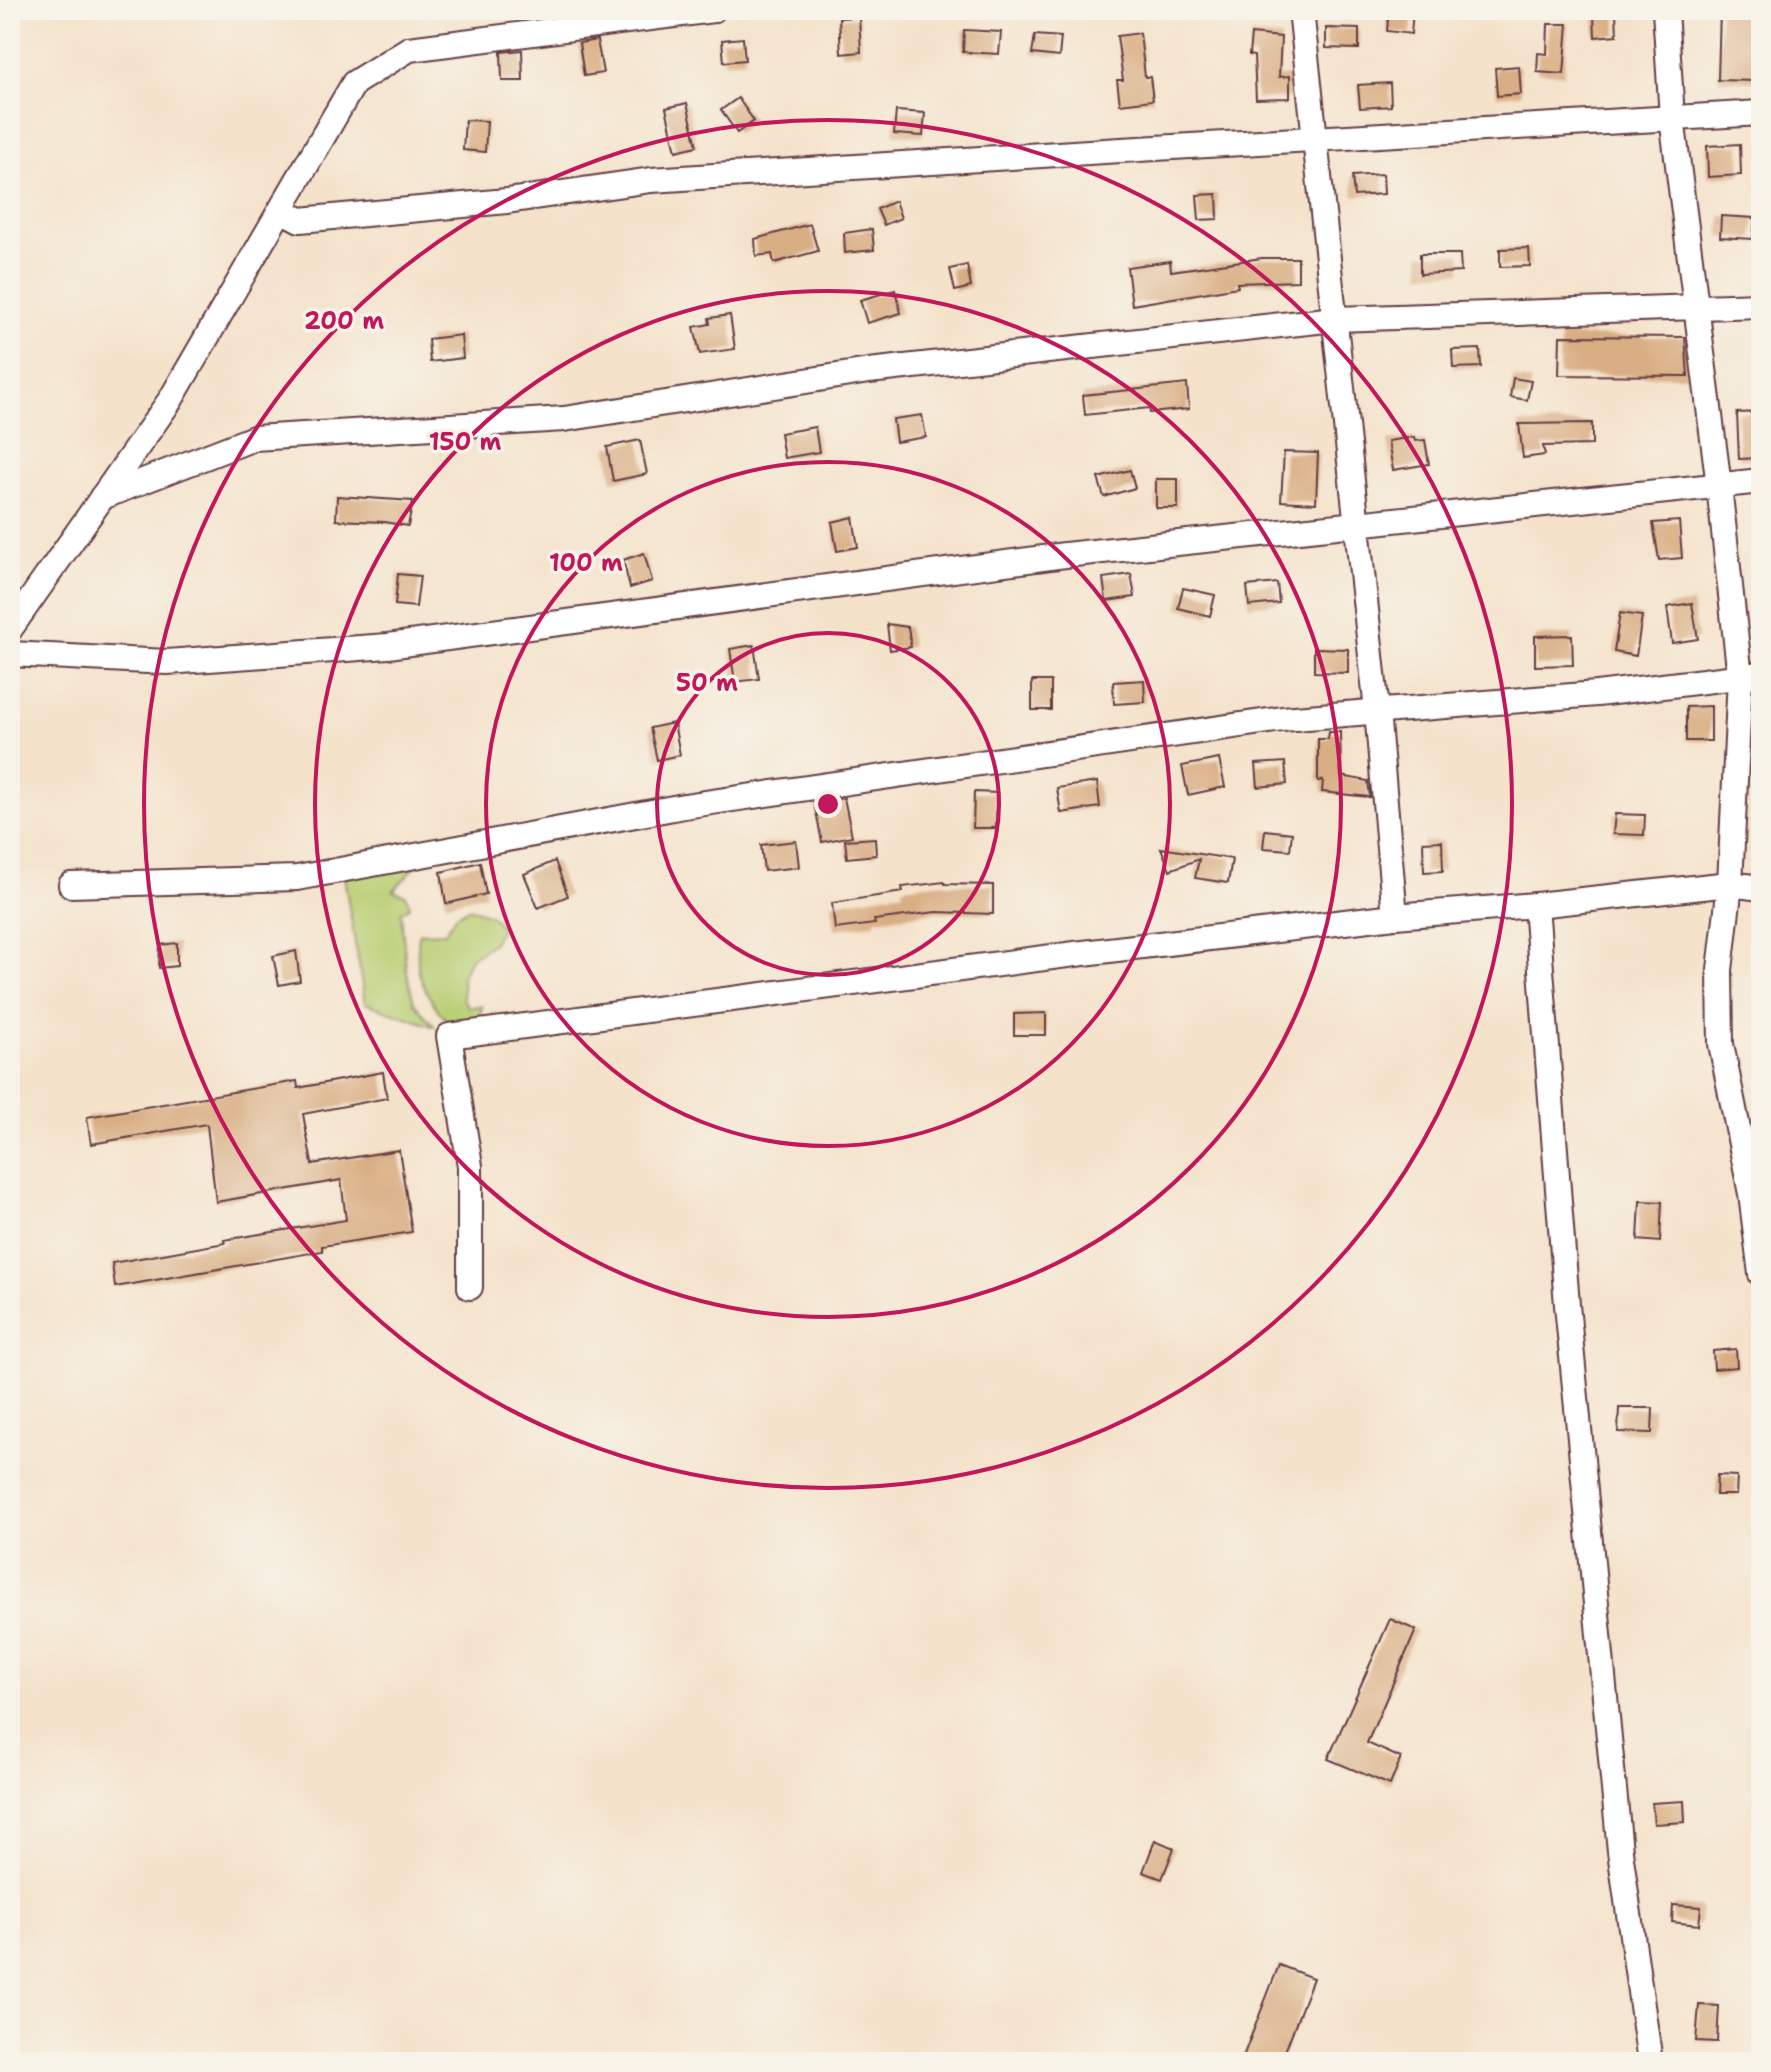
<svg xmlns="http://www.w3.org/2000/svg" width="1771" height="2072" viewBox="0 0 1771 2072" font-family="'Shantell Sans',sans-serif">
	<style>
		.green { fill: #b7cd71; stroke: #80764e; stroke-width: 2 }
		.building { fill: #d9ae84 }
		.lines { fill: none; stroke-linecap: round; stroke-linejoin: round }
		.minor-casing { stroke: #643c43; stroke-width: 28 }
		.minor { stroke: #fff; stroke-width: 24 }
		.ring { fill: none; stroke: #c2185b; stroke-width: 4 }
		.centre { fill: #c2185b; stroke: #f7f3e8; stroke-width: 4 }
		.ring-label { font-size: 24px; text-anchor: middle; font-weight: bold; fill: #c2185b; stroke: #f7f3e8; stroke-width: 7; stroke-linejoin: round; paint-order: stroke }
	</style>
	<rect width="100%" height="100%" fill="#f7f3e8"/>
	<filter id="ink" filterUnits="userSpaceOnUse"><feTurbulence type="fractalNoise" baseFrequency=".0125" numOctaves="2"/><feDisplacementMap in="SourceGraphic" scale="16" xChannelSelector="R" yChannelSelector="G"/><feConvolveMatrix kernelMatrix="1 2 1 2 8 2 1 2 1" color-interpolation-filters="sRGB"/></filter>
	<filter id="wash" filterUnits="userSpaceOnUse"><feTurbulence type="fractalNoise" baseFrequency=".006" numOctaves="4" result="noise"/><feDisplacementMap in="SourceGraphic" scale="32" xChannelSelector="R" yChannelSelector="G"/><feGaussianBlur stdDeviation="1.8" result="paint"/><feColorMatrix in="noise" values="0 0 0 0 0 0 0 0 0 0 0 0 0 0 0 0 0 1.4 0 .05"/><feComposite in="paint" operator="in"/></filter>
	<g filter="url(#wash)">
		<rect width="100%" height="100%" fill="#f4e2cb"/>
		<g class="green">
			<path d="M 390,844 L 405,850 L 415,867 L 393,891 L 406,895 L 410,906 L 401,912 L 406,968 L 414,1003 L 435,1027 L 365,1003 L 341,859 Z"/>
			<path d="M 469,908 L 491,915 L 501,927 L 493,943 L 469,960 L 462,977 L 463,999 L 468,1007 L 482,1006 L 480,1016 L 454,1024 C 445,1020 442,1015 436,1007 C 416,977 416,968 419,933 L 445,932 L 456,915 Z"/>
		</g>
		<g id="blocks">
			<g class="building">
				<path d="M 1389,10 L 1413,10 L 1411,34 L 1387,31 Z"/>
				<path d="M 1720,10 L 1757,10 L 1755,81 L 1718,80 Z"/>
				<path d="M 1616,13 L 1617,35 L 1595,37 L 1594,15 Z"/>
				<path d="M 859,17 L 861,52 L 841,54 L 839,18 Z"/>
				<path d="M 1548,24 L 1568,24 L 1564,74 L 1537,72 L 1538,53 L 1547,54 Z"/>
				<path d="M 1326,28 L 1359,29 L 1359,49 L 1326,48 Z"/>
				<path d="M 964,30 L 1001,32 L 999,54 L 963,52 Z"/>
				<path d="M 1140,33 L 1145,77 L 1150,77 L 1153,100 L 1120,104 L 1117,80 L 1123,80 L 1117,36 Z"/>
				<path d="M 1251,34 L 1281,37 L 1279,77 L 1290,76 L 1290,98 L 1256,99 L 1254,56 L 1249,55 Z"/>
				<path d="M 1035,35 L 1061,37 L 1059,57 L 1032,54 Z"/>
				<path d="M 743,38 L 745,60 L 724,62 L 722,40 Z"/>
				<path d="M 597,40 L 603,73 L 584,76 L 579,43 Z"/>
				<path d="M 522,50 L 523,81 L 502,81 L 501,52 Z"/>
				<path d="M 1519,66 L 1521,94 L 1497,96 L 1495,68 Z"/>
				<path d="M 1390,83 L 1391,106 L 1360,108 L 1358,85 Z"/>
				<path d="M 738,98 L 754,121 L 737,133 L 721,110 Z"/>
				<path d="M 687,103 L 697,146 L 676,151 L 666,108 Z"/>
				<path d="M 896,111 L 925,113 L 923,136 L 894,134 Z"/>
				<path d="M 465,120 L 487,121 L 485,152 L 463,150 Z"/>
				<path d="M 1740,144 L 1741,175 L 1708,177 L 1707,146 Z"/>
				<path d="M 1383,174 L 1384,194 L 1354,196 L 1352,176 Z"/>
				<path d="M 1217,194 L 1218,219 L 1199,220 L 1197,195 Z"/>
				<path d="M 895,201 L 901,218 L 884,225 L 877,209 Z"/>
				<path d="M 1721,216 L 1755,218 L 1753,239 L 1720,237 Z"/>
				<path d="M 810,224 L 818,251 L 774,263 L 772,254 L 756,256 L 755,239 Z"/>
				<path d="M 872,229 L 874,250 L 845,253 L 844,233 Z"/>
				<path d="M 1529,248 L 1530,266 L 1500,267 L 1500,249 Z"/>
				<path d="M 1420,254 L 1460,254 L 1461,272 L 1420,274 Z"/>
				<path d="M 1262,258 L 1298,258 L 1298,281 L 1237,283 L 1238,287 L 1132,305 L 1127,267 L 1170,261 L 1171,271 Z"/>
				<path d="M 967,265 L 971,287 L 955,291 L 950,269 Z"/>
				<path d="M 895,290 L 901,313 L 867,323 L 860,300 Z"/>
				<path d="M 730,315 L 735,349 L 700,354 L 694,327 L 710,324 L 709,318 Z"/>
				<path d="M 461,335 L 463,358 L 430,362 L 428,339 Z"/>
				<path d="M 1560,336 L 1685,337 L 1688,376 L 1559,375 Z"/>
				<path d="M 1480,349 L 1481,367 L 1453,368 L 1452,350 Z"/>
				<path d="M 1513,378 L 1531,381 L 1527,400 L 1510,397 Z"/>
				<path d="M 1187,384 L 1189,409 L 1150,413 L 1149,408 L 1085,415 L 1083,395 Z"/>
				<path d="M 1761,412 L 1761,458 L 1739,459 L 1737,413 Z"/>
				<path d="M 922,415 L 926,437 L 896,442 L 893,419 Z"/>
				<path d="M 1592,423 L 1592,445 L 1543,446 L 1545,455 L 1523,458 L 1519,424 Z"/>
				<path d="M 815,427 L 819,452 L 784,458 L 780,433 Z"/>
				<path d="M 1414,437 L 1415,441 L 1425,440 L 1429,464 L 1393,470 L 1388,441 Z"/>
				<path d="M 640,440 L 647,474 L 613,481 L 607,447 Z"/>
				<path d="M 1284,452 L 1318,453 L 1316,503 L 1281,501 Z"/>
				<path d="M 1130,470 L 1135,488 L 1104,497 L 1098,478 Z"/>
				<rect x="1156" y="479" width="22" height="29"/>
				<path d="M 337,496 L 413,501 L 408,526 L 384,522 L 336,520 Z"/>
				<path d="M 853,517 L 858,547 L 837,551 L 832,522 Z"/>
				<path d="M 1679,521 L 1682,558 L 1659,560 L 1653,523 Z"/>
				<path d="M 644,553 L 652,581 L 630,588 L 623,560 Z"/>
				<path d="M 398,574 L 420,576 L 416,607 L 395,605 Z"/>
				<path d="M 1131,574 L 1135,597 L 1106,601 L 1103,578 Z"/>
				<path d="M 1277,583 L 1279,603 L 1249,606 L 1247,586 Z"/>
				<path d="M 1183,588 L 1215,595 L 1210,616 L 1178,608 Z"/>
				<path d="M 1692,603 L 1698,639 L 1672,643 L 1667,607 Z"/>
				<path d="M 1620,613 L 1642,616 L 1636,656 L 1614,652 Z"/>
				<path d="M 887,624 L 908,627 L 911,647 L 890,650 Z"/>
				<path d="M 1572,635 L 1573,665 L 1535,666 L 1535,636 Z"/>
				<path d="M 754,645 L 759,679 L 735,682 L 730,649 Z"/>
				<path d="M 1314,648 L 1348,649 L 1348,673 L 1314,672 Z"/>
				<path d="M 1144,680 L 1145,702 L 1114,704 L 1113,682 Z"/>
				<rect x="1032" y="681" width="19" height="29"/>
				<path d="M 1711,706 L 1711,741 L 1686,741 L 1686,707 Z"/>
				<path d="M 674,723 L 680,755 L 657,760 L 650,728 Z"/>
				<path d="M 1329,732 L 1340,732 L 1341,776 L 1368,781 L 1370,797 L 1322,792 L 1323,780 L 1318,781 L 1318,739 L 1328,739 Z"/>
				<path d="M 1219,759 L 1225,787 L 1188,795 L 1182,766 Z"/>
				<path d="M 1285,762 L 1287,784 L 1258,787 L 1256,764 Z"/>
				<path d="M 1097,782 L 1100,807 L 1061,813 L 1057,788 Z"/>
				<path d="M 974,792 L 997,793 L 996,828 L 973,828 Z"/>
				<path d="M 844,798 L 852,836 L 822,842 L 814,802 Z"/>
				<path d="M 1615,814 L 1645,815 L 1644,835 L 1613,834 Z"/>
				<path d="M 1265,830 L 1292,833 L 1290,850 L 1263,848 Z"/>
				<path d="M 875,838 L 876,855 L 847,858 L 845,840 Z"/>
				<path d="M 796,841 L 799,867 L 764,871 L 761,845 Z"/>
				<path d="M 1442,841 L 1443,871 L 1424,872 L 1423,842 Z"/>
				<path d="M 1161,848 L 1232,859 L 1228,883 L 1195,878 L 1199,859 L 1170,870 Z"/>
				<path d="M 555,861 L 568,896 L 538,908 L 524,874 Z"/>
				<path d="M 480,862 L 486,894 L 446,904 L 441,872 Z"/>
				<path d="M 944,882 L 945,884 L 993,885 L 993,914 L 936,912 L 874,920 L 875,924 L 835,929 L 832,903 L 903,892 L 902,887 Z"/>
				<path d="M 177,943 L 177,966 L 159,968 L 160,945 Z"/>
				<path d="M 296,951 L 300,981 L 279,985 L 273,956 Z"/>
				<path d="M 1046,1013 L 1046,1035 L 1014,1035 L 1014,1014 Z"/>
				<path d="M 383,1072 L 387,1098 L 303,1114 L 312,1164 L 399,1150 L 412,1232 L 322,1246 L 322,1251 L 115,1287 L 112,1263 L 225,1243 L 224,1240 L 346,1220 L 341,1180 L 216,1202 L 207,1125 L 206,1124 L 91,1144 L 87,1117 L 297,1081 L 298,1088 Z"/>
				<path d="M 1640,1201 L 1662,1202 L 1660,1242 L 1638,1240 Z"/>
				<path d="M 1736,1349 L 1737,1367 L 1714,1369 L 1713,1351 Z"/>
				<path d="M 1619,1408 L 1653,1408 L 1652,1433 L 1618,1432 Z"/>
				<path d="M 1717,1475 L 1737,1476 L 1736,1495 L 1716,1495 Z"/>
				<path d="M 1390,1619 L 1416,1630 L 1367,1743 L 1401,1758 L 1390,1785 L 1328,1759 Z"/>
				<path d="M 1684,1801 L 1685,1822 L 1654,1824 L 1652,1803 Z"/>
				<path d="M 1155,1840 L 1174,1848 L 1162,1879 L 1143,1872 Z"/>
				<path d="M 1673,1905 L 1701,1907 L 1699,1925 L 1672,1922 Z"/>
				<path d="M 1279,1965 L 1313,1978 L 1281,2062 L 1241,2062 Z"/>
				<path d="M 1699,2005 L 1719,2006 L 1717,2042 L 1696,2041 Z"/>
			</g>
		</g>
	</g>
	<g filter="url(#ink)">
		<use href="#blocks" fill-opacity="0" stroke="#643c43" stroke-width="2"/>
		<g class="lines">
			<g class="minor-casing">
				<g id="minor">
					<path d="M 1301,10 L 1377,711 L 1395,916"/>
					<path d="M 1665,10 L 1672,118 L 1719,486 L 1740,677 L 1730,884 L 1720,970 L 1721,1044 L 1751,1194 L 1761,1274"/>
					<path d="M 281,210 L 300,220 L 507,201 L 651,180 L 1104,151 L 1761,113"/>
					<path d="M 102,497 L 254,438 L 564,419 L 869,371 L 1335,319 L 1761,305"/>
					<path d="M 10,629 L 171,399 L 354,83 L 409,49 L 713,10"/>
					<path d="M 10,654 L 167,662 L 388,646 L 1065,555 L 1761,481"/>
					<path d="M 71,885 L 297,878 L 684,806 L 1282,719 L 1597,694 L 1761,674"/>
					<path d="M 1536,905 L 1567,1305 L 1620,1851 L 1650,2062"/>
					<path d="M 470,1287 L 470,1166 L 449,1036 L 1075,954 L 1395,916 L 1536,905 L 1730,884 L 1761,888"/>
				</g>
			</g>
			<use href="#minor" class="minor"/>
		</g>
	</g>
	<g class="ring">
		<circle cx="828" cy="804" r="171"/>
		<circle cx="828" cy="804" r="342"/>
		<circle cx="828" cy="804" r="513"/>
		<circle cx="828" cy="804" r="684"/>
	</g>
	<circle cx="828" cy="804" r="12" class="centre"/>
	<g class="ring-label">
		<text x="344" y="329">200 m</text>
		<text x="465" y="450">150 m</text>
		<text x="586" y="571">100 m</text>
		<text x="707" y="691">50 m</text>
	</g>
	<rect width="1771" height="2072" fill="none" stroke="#f7f3e8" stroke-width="40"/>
</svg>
